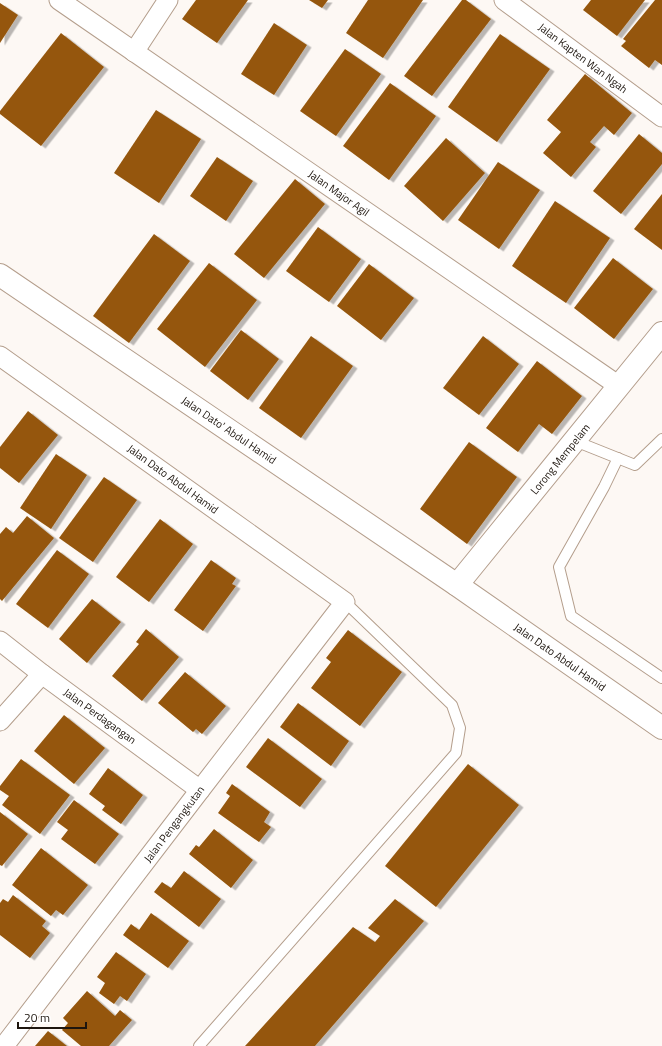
<svg xmlns="http://www.w3.org/2000/svg" width="662" height="1046" viewBox="0 0 662 1046" font-family="'Titillium Web',sans-serif">
	<style>
		.building { fill: #95570c; filter: url(#shadow) }
		.lines { fill: none; stroke-linecap: round; stroke-linejoin: round }
		.service-casing { stroke: #b49e8c; stroke-width: 12 }
		.minor-casing { stroke: #b49e8c; stroke-width: 21 }
		.tertiary-casing { stroke: #b49e8c; stroke-width: 24 }
		.service { stroke: #fff; stroke-width: 10 }
		.minor { stroke: #fff; stroke-width: 19 }
		.tertiary { stroke: #fff; stroke-width: 22 }
		.labels { text-anchor: middle; stroke-width: 3; stroke-linejoin: round; paint-order: stroke }
		.street-label { font-size: 11px; fill: #1d150e; stroke: #fff }
	</style>
	<defs>
		<filter id="shadow"><feDropShadow dx="4.5" dy="2.5" stdDeviation="0" flood-color="#0004"/></filter>
	</defs>
	<rect width="100%" height="100%" fill="#fdf8f4"/>
	<g class="building">
		<path d="M 196,0 L 248,0 L 217,43 L 182,19 Z"/>
		<path d="M 309,0 L 328,0 L 322,8 Z"/>
		<path d="M 368,0 L 423,0 L 383,58 L 346,33 Z"/>
		<path d="M 462,0 L 466,0 L 491,19 L 432,96 L 404,76 Z"/>
		<path d="M 591,0 L 645,0 L 617,36 L 583,10 Z"/>
		<path d="M 655,0 L 662,0 L 662,65 L 655,60 L 649,68 L 621,46 L 626,41 L 623,39 Z"/>
		<path d="M 0,3 L 18,15 L 0,43 Z"/>
		<path d="M 274,23 L 307,45 L 274,95 L 241,74 Z"/>
		<path d="M 61,33 L 104,67 L 41,146 L 0,114 L 0,111 Z"/>
		<path d="M 500,34 L 550,69 L 497,142 L 448,107 Z"/>
		<path d="M 345,49 L 381,74 L 336,136 L 300,111 Z"/>
		<path d="M 585,74 L 632,113 L 614,135 L 604,126 L 590,142 L 596,147 L 571,177 L 543,153 L 561,132 L 547,120 Z"/>
		<path d="M 390,83 L 436,116 L 389,180 L 343,146 Z"/>
		<path d="M 156,110 L 201,139 L 159,203 L 114,173 Z"/>
		<path d="M 639,134 L 662,153 L 662,164 L 621,214 L 593,191 Z"/>
		<path d="M 446,138 L 485,173 L 443,221 L 404,186 Z"/>
		<path d="M 217,157 L 253,181 L 226,221 L 190,196 Z"/>
		<path d="M 498,162 L 540,190 L 499,249 L 458,220 Z"/>
		<path d="M 295,179 L 325,204 L 264,278 L 234,254 Z"/>
		<path d="M 662,194 L 662,250 L 634,229 Z"/>
		<path d="M 555,201 L 610,238 L 566,303 L 512,266 Z"/>
		<path d="M 318,227 L 361,259 L 329,302 L 286,271 Z"/>
		<path d="M 154,234 L 190,261 L 129,343 L 93,316 Z"/>
		<path d="M 613,258 L 653,289 L 614,339 L 574,308 Z"/>
		<path d="M 209,263 L 257,300 L 205,367 L 157,329 Z"/>
		<path d="M 369,264 L 414,298 L 381,340 L 337,306 Z"/>
		<path d="M 241,330 L 279,359 L 248,400 L 210,371 Z"/>
		<path d="M 311,336 L 353,366 L 301,438 L 259,408 Z"/>
		<path d="M 483,336 L 519,364 L 479,415 L 443,388 Z"/>
		<path d="M 537,361 L 582,396 L 552,434 L 539,424 L 518,452 L 486,428 Z"/>
		<path d="M 28,411 L 58,435 L 19,483 L 0,468 L 0,447 Z"/>
		<path d="M 469,442 L 517,477 L 467,544 L 420,509 Z"/>
		<path d="M 56,454 L 87,475 L 51,529 L 20,508 Z"/>
		<path d="M 104,477 L 137,500 L 93,562 L 59,538 Z"/>
		<path d="M 27,516 L 54,538 L 2,601 L 0,599 L 0,534 L 6,527 L 13,533 Z"/>
		<path d="M 160,519 L 193,544 L 149,602 L 116,577 Z"/>
		<path d="M 57,550 L 89,574 L 48,628 L 16,604 Z"/>
		<path d="M 211,560 L 236,578 L 232,584 L 236,586 L 203,631 L 174,610 Z"/>
		<path d="M 92,599 L 121,622 L 87,663 L 59,639 Z"/>
		<path d="M 146,629 L 179,657 L 142,701 L 112,676 L 139,644 L 136,642 Z"/>
		<path d="M 348,630 L 402,672 L 360,726 L 311,688 L 331,662 L 326,658 Z"/>
		<path d="M 185,672 L 226,706 L 202,734 L 196,729 L 193,732 L 158,703 Z"/>
		<path d="M 298,703 L 349,741 L 331,766 L 280,727 Z"/>
		<path d="M 64,715 L 105,748 L 74,784 L 34,751 Z"/>
		<path d="M 268,738 L 322,779 L 300,807 L 246,767 Z"/>
		<path d="M 21,759 L 70,795 L 40,834 L 2,805 L 9,796 L 0,790 L 0,786 Z"/>
		<path d="M 468,764 L 519,805 L 436,907 L 385,866 Z"/>
		<path d="M 108,768 L 143,795 L 121,824 L 102,810 L 105,806 L 89,794 Z"/>
		<path d="M 232,784 L 270,812 L 264,822 L 271,827 L 259,842 L 218,813 L 230,796 L 226,793 Z"/>
		<path d="M 74,800 L 119,834 L 95,864 L 61,839 L 68,830 L 57,822 Z"/>
		<path d="M 0,812 L 28,834 L 2,866 L 0,865 Z"/>
		<path d="M 214,829 L 253,860 L 231,888 L 189,854 L 196,845 L 199,847 Z"/>
		<path d="M 41,848 L 88,885 L 63,915 L 56,910 L 51,916 L 12,885 Z"/>
		<path d="M 184,871 L 221,899 L 199,927 L 154,892 L 162,882 L 171,888 Z"/>
		<path d="M 13,895 L 46,921 L 42,926 L 50,933 L 30,958 L 0,935 L 0,903 L 3,899 L 8,902 Z"/>
		<path d="M 395,899 L 424,921 L 315,1046 L 245,1046 L 353,927 L 375,942 L 380,936 L 368,928 Z"/>
		<path d="M 151,913 L 189,941 L 168,968 L 123,935 L 131,924 L 139,930 Z"/>
		<path d="M 116,952 L 146,974 L 127,1001 L 120,996 L 114,1004 L 99,993 L 105,983 L 97,977 Z"/>
		<path d="M 87,991 L 115,1016 L 120,1010 L 132,1020 L 109,1046 L 81,1046 L 62,1030 L 68,1023 L 63,1018 Z"/>
		<path d="M 48,1031 L 67,1046 L 35,1046 Z"/>
	</g>
	<g class="lines">
		<g class="service-casing">
			<g id="service">
				<path d="M 575,441 L 635,465 L 662,439"/>
				<path d="M 618,458 L 604,487 L 559,567 L 571,616 L 662,678"/>
				<path d="M 199,1046 L 456,753 L 460,728 L 452,705 L 345,602"/>
			</g>
		</g>
		<g class="minor-casing">
			<g id="minor">
				<path d="M 59,0 L 619,386"/>
				<path d="M 504,0 L 662,117"/>
				<path d="M 134,52 L 168,0"/>
				<path d="M 0,356 L 345,602 L 200,790 L 4,1046"/>
				<path d="M 0,641 L 42,674 L 200,790"/>
				<path d="M 0,721 L 42,674"/>
			</g>
		</g>
		<g class="tertiary-casing">
			<g id="tertiary">
				<path d="M 0,275 L 457,585 L 662,728"/>
				<path d="M 457,585 L 662,333"/>
			</g>
		</g>
		<use href="#service" class="service"/>
		<use href="#minor" class="minor"/>
		<use href="#tertiary" class="tertiary"/>
	</g>
	<g class="labels">
		<g class="street-label">
			<text transform="translate(583 58) rotate(37)" y="4">Jalan Kapten Wan Ngah</text>
			<text transform="translate(339 193) rotate(35)" y="4">Jalan Major Agil</text>
			<text transform="translate(229 430) rotate(34)" y="4">Jalan Dato' Abdul Hamid</text>
			<text transform="translate(560 459) rotate(-51)" y="4">Lorong Mempelam</text>
			<text transform="translate(173 479) rotate(36)" y="4">Jalan Dato Abdul Hamid</text>
			<text transform="translate(560 657) rotate(35)" y="4">Jalan Dato Abdul Hamid</text>
			<text transform="translate(100 716) rotate(36)" y="4">Jalan Perdagangan</text>
			<text transform="translate(174 824) rotate(-53)" y="4">Jalan Pengangkutan</text>
		</g>
	</g>
	<path d="M18 1022v6h68v-6" fill="none" stroke="#1d150e" stroke-width="2"/>
	<text x="24" y="1022" font-size="12" fill="#1d150e" stroke="#ffffff" stroke-width="3" paint-order="stroke">20 m</text>
</svg>
